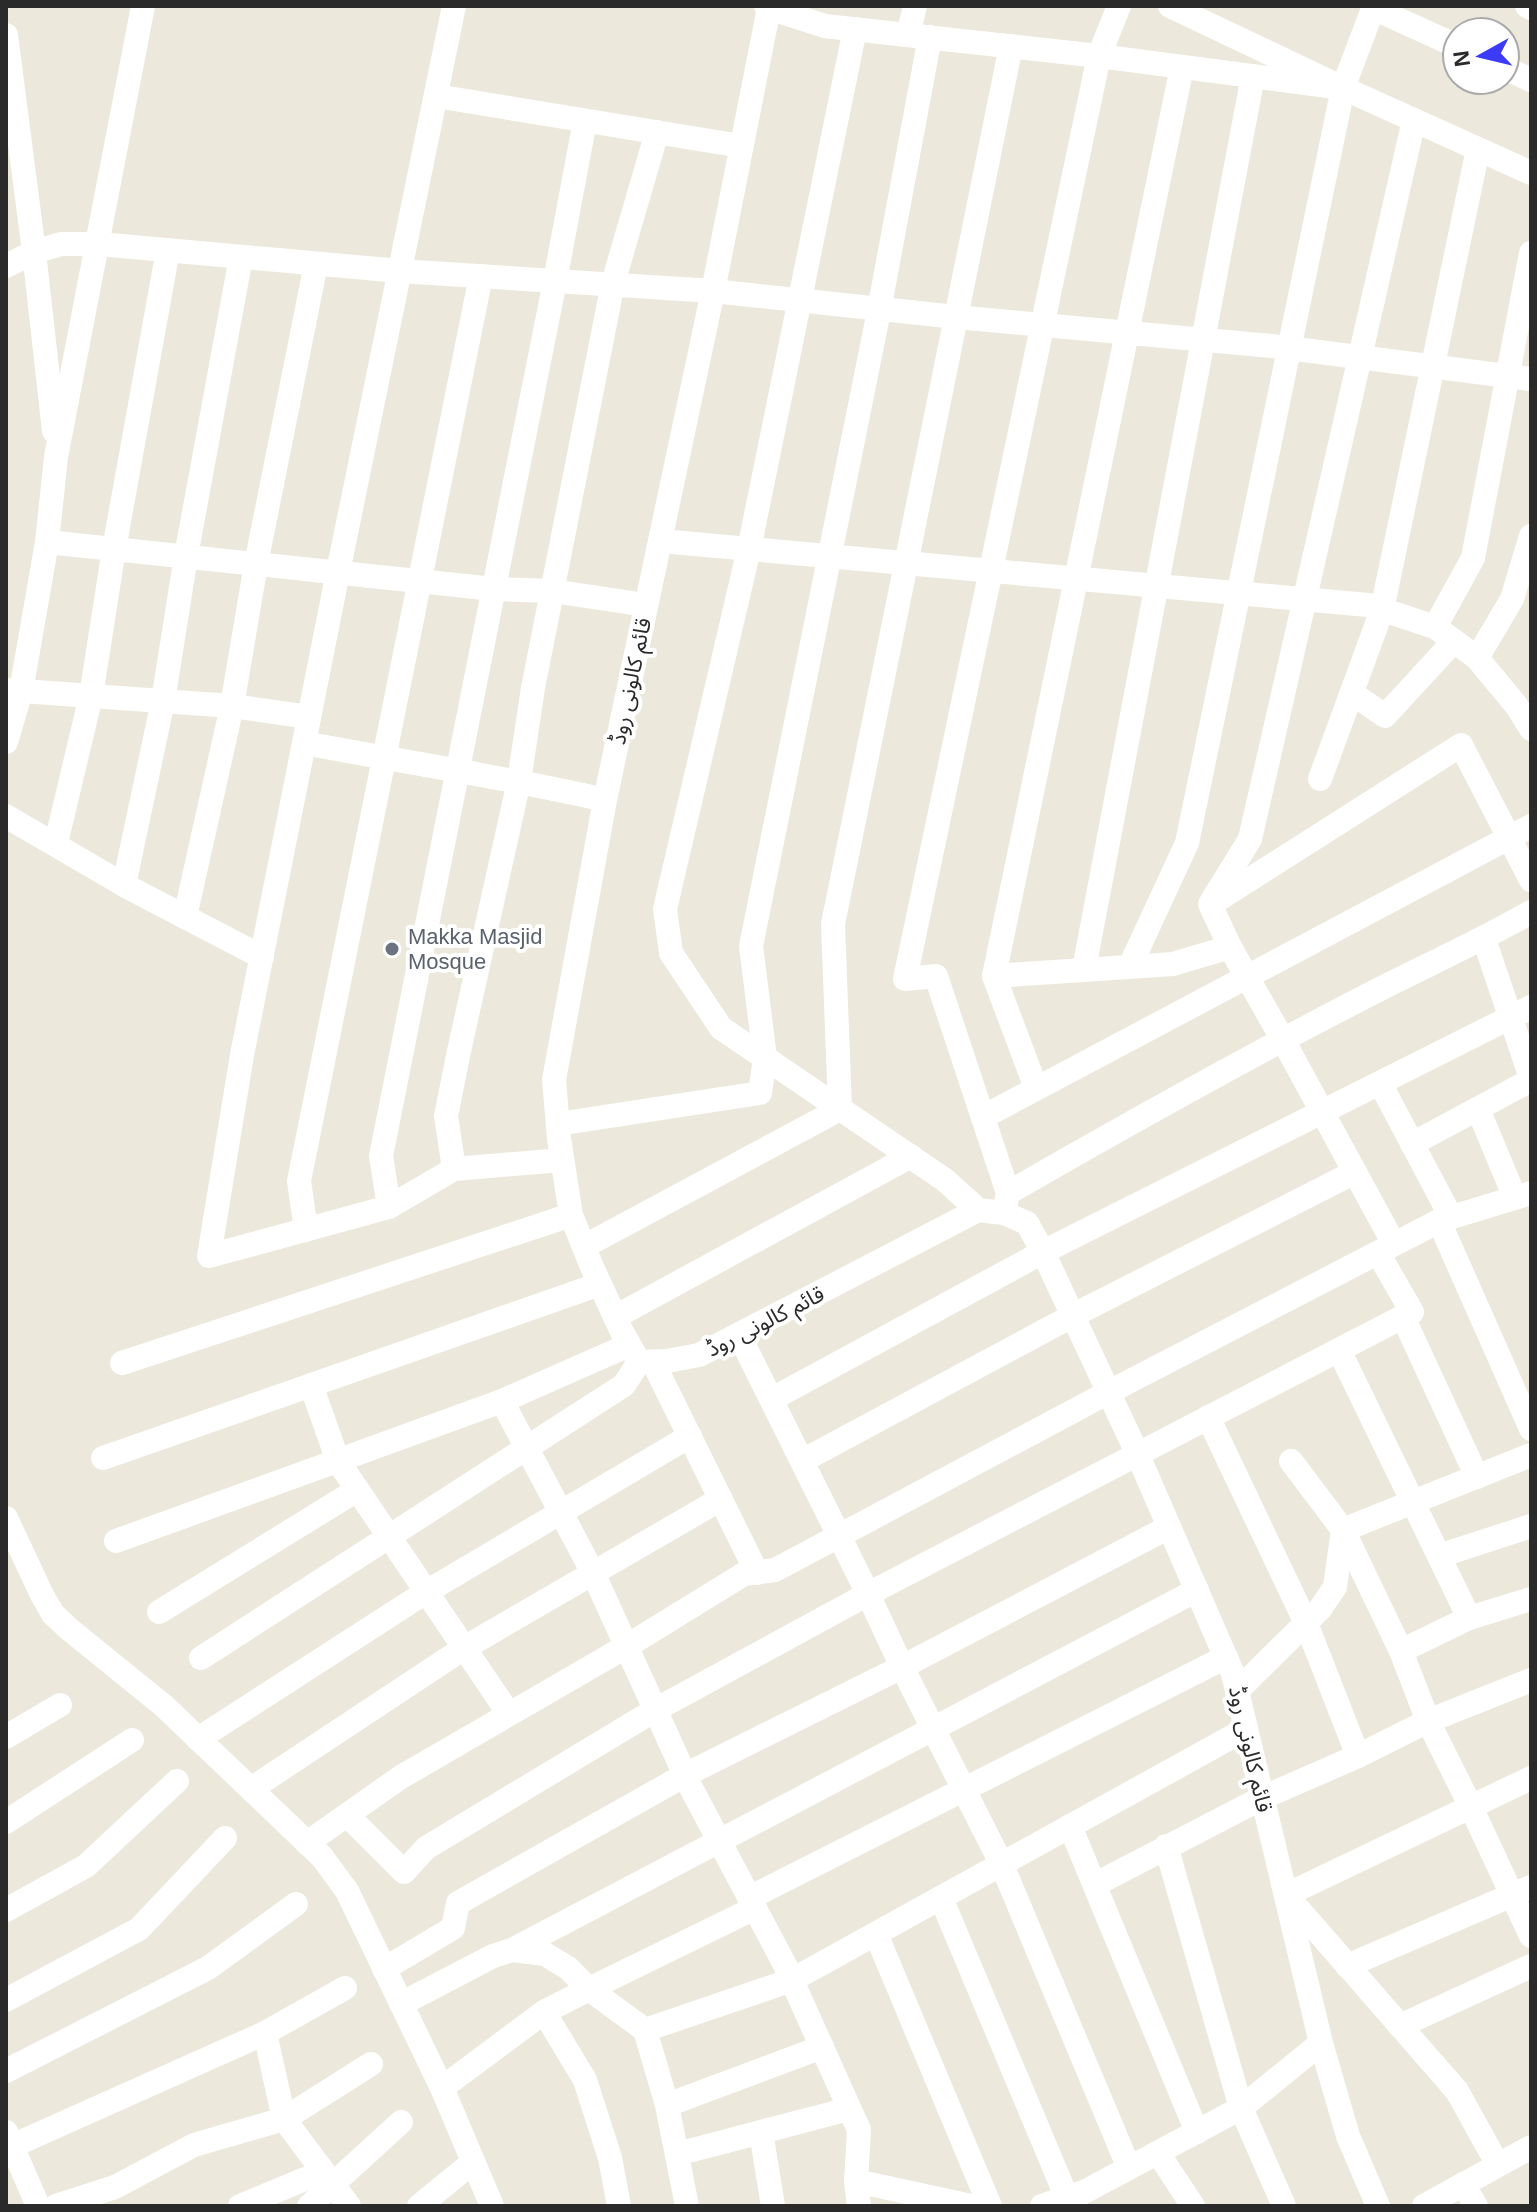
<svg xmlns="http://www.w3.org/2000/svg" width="1537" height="2212" viewBox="0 0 1537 2212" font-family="Arial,'Noto Sans Arabic',sans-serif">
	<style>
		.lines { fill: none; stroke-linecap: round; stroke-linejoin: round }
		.minor { stroke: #fff; stroke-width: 24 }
		.worship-dot { fill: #6b7280; stroke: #fff; stroke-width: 3 }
		.labels { text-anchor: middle; stroke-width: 8; stroke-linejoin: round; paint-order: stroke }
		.street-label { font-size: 22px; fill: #2a2a2a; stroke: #fff }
		.worship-label { font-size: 22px; fill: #5b616d; stroke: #fff; text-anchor: start }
	</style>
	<rect width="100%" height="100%" fill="#ece8dc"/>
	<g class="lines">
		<g class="minor">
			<path d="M 454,6 L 338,572 L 242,1055 L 209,1256 L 389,1207 L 454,1169 L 562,1160"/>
			<path d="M 766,6 L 769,8 L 713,291 L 605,800 L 554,1080 L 559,1138 L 571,1215 L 592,1267 L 622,1332 L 639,1362 L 667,1361 L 699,1355 L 978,1210 L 1004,1213 L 1027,1223 L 1043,1252 L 1137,1453 L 1233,1674 L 1321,2043 L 1348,2136 L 1378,2206"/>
			<path d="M 1170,6 L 1343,88 L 1531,173"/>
			<path d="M 1527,6 L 1531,8"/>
			<path d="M 769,8 L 825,26 L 1099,56 L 1343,88 L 1374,6"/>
			<path d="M 1373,8 L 1457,46"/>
			<path d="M 855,29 L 749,549 L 665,909 L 671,953 L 721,1028 L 945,1180 L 978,1210"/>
			<path d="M 6,35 L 34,252 L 54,431"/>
			<path d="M 908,35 L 915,6"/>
			<path d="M 1505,68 L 1531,80"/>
			<path d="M 436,96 L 741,146"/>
			<path d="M 6,266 L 34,252 L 61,244 L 99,244 L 400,271 L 713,291 L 956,317 L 1272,346 L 1531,379"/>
			<path d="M 661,541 L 1368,605 L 1435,627 L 1477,658 L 1516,705 L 1531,729"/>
			<path d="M 47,542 L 494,589 L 552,591 L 646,605"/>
			<path d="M 1435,627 L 1473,558 L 1531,253"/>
			<path d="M 1477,658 L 1512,599 L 1531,536"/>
			<path d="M 8,690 L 232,706 L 309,717"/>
			<path d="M 1352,693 L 1385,716 L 1454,641"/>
			<path d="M 6,742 L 21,691 L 47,542 L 56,457 L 143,6"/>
			<path d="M 304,743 C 404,762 505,777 605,800"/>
			<path d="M 1320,779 L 1382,610 L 1478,149"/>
			<path d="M 6,816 L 124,885 L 262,957"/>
			<path d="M 56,843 L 91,696 L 114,549 L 168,250"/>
			<path d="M 124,885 L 163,701 L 186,556 L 241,257"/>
			<path d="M 1216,901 L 1461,745 L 1531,880"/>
			<path d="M 185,917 L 232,706 L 256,564 L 316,264"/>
			<path d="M 1484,939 L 1531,1078"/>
			<path d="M 1230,947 L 1210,904 L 1250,839 L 1414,120"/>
			<path d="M 1130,966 L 1187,843 L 1343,88"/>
			<path d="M 1084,969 L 1253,76"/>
			<path d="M 994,976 L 1173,964 L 1230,947 L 1283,1040 L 1394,1244"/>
			<path d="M 1380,1083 L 1451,1217"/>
			<path d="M 1036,1088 L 994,976 L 1182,67"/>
			<path d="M 1478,1109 L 1515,1198"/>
			<path d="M 983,1117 L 1531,826"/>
			<path d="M 558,1124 L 760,1093 L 765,1058 L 751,946 L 877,321 L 930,37"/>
			<path d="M 1412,1144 L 1531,1080"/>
			<path d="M 454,1169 L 446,1116 L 459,1051 L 519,781 L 533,688 L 613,283 L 657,132"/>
			<path d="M 1008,1193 L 936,976 L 905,979 L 1099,56 L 1119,6"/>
			<path d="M 389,1207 L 381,1156 L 555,281 L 585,121"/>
			<path d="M 1005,1208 L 1008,1193 C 1121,1128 1235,1064 1351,1004 C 1411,972 1472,946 1531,912"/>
			<path d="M 1439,1221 L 1531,1429"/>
			<path d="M 306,1230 L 299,1181 L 481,276"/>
			<path d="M 585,1246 L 840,1109 L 833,924 L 1011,46"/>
			<path d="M 615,1317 L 911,1156"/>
			<path d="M 1403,1317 L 1477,1477"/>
			<path d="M 739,1335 L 868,1594 L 902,1667 L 1002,1865 L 1129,2168"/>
			<path d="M 1339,1350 L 1469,1618"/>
			<path d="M 653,1362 L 757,1573"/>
			<path d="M 122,1363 L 571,1215"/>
			<path d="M 311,1385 L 338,1461 L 509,1714"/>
			<path d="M 772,1399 L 1043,1252 L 1531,1007"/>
			<path d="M 502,1401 L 594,1575 L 689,1784 L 785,1965 L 859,2130 L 856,2181 L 859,2206"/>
			<path d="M 1208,1417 L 1306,1623 L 1358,1756"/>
			<path d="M 103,1458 L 600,1284"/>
			<path d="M 802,1461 L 1072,1316 L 1355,1172"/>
			<path d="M 1291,1461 L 1343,1530 L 1401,1651 L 1428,1721 L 1471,1807 L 1531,1936"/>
			<path d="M 6,1518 L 42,1595 L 53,1614 L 69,1629 L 164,1706 L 322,1857 L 347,1891 L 442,2088 L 492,2206"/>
			<path d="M 116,1541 L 502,1401 L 629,1345"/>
			<path d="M 1439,1556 L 1531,1526"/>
			<path d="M 159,1612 L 357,1490"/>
			<path d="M 1401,1651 L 1469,1618 L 1531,1599"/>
			<path d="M 201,1658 L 624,1385 L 639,1362"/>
			<path d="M 1237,1691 L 1320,1609 L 1335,1587 L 1343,1530 L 1531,1455"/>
			<path d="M 6,1737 L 60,1705"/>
			<path d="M 198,1739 L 426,1592 L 690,1436"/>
			<path d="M 251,1789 L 464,1648 L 721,1499"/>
			<path d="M 347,1815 L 404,1872 L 426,1848 L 655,1710 L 868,1594 L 1412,1312 L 1378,1253"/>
			<path d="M 6,1822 L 132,1740"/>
			<path d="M 1070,1826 L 1197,2132"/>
			<path d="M 307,1843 L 401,1777 L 627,1646 L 744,1574 L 775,1570 L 1109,1392 L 1439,1221 L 1531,1193"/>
			<path d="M 1166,1846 L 1241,2108 L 1284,2206"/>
			<path d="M 1096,1884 L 1262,1798 L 1358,1756 L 1428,1721 L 1531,1680"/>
			<path d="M 749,1898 L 1226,1657"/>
			<path d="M 941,1898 L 1067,2198"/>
			<path d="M 6,1910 L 86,1866 L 177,1781"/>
			<path d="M 876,1934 L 990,2206"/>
			<path d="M 512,1950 L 1197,1590"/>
			<path d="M 1347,1966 L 1531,1887"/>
			<path d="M 384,1969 L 453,1928 L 458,1903 L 685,1775 L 902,1667 L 1169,1527"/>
			<path d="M 6,2000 L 139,1929 L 225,1838"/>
			<path d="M 401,2004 L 493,1956 L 512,1950 L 545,1954 L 568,1968 L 589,1989 L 755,1908"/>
			<path d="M 544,2012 L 585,2080 L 610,2158 L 619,2206"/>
			<path d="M 1400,2026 L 1531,1966"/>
			<path d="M 645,2030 L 792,1980 L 1246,1729"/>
			<path d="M 265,2033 L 284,2119 L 349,2206"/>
			<path d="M 6,2071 L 208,1968 L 296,1904"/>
			<path d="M 442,2088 L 544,2012 L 589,1989 L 645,2030 L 667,2105 L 687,2206"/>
			<path d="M 667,2105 L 822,2047"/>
			<path d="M 6,2132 L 38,2206"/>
			<path d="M 761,2132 L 773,2206"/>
			<path d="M 12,2146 L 265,2033 L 345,1988"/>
			<path d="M 1158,2153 L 1193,2206"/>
			<path d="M 677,2154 L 849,2109"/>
			<path d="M 1498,2165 L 1457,2091 L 1286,1895 L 1531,1778"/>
			<path d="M 856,2181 L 971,2206"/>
			<path d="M 1463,2184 L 1476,2206"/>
			<path d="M 56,2206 L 115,2187 L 194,2145 L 284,2119 L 371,2064"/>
			<path d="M 240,2206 L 322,2172"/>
			<path d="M 309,2206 L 401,2122"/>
			<path d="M 419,2206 L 473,2162"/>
			<path d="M 1042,2206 L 1084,2192 L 1241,2108 L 1321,2043"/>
			<path d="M 1424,2206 L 1531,2147"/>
		</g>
	</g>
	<circle class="worship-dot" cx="392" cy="949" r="8"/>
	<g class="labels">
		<g class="street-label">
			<text transform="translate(630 681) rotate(-78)" y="8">قائم کالونی روڈ</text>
			<text transform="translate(765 1321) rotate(-27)" y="8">قائم کالونی روڈ</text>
			<text transform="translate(1251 1749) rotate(77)" y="8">قائم کالونی روڈ</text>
		</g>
		<g class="worship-label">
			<text x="408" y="944">Makka Masjid<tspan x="408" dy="25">Mosque</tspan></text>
		</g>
	</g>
	<rect width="1537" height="2212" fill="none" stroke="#2a2a2a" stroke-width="16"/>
	<g transform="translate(1481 56) rotate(262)"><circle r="38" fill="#ffffff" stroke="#aaaaaa" stroke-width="2"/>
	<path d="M0-6L14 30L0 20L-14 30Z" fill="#3c3cf8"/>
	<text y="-12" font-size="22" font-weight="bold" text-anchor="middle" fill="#2a2a2a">N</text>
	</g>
</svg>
